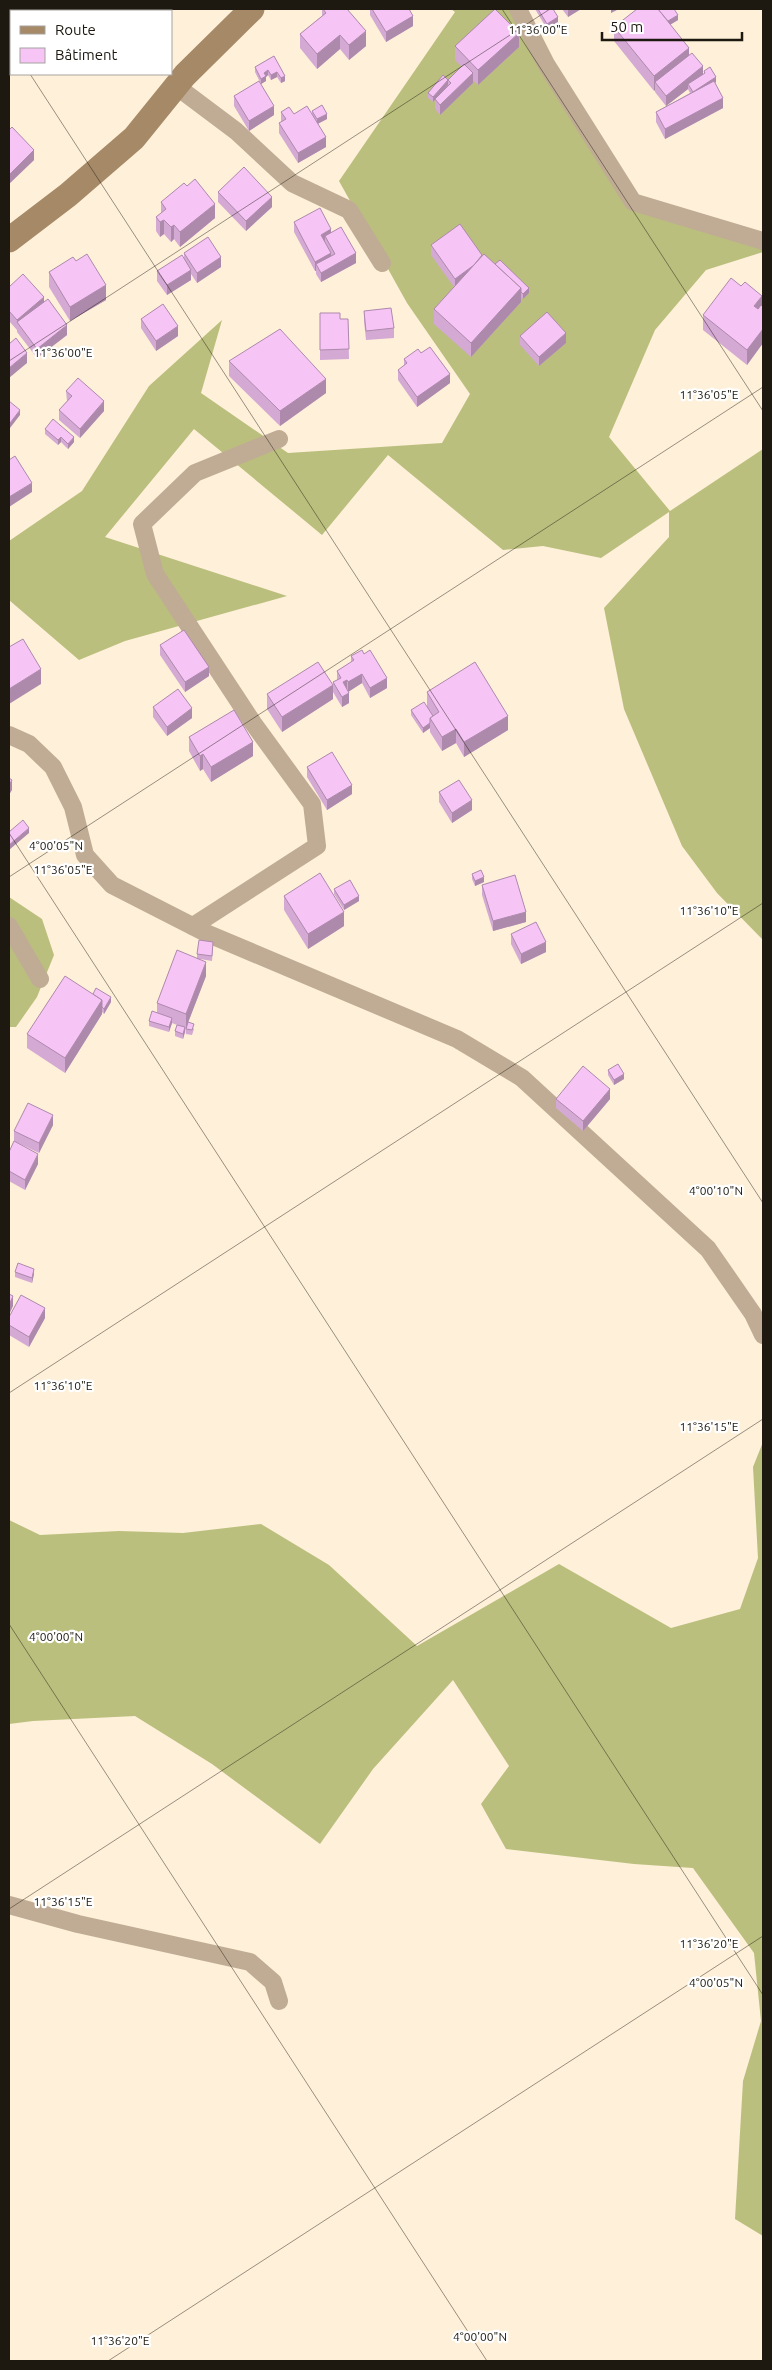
<svg xmlns="http://www.w3.org/2000/svg" width="772" height="2370" viewBox="0 0 772 2370" font-family="Ubuntu,sans-serif">
	<style>
		.forest { fill: #babf7d }
		.lines { fill: none; stroke-linecap: round; stroke-linejoin: round }
		.minor { stroke: #c0ac95; stroke-width: 18 }
		.secondary { stroke: #a68967; stroke-width: 25 }
		.wall { fill: #d4a9d4 }
		.shaded-wall { fill: #ad89ac }
		.building { fill: #f7c4f6; stroke: #ad89ac }
		.ticks { fill: none; stroke: #1d1910; stroke-width: 1; stroke-opacity: 0.45 }
		.ticks-label { font-size: 12px; text-anchor: middle; fill: #1d1910; stroke: #fff; stroke-width: 4.5; stroke-linejoin: round; paint-order: stroke }
	</style>
	<rect width="100%" height="100%" fill="#fef0d9"/>
	<g class="forest">
		<path d="M 451,9 L 518,9 L 633,202 L 763,241 L 763,252 L 706,270 L 655,330 L 609,437 L 670,511 L 763,449 L 763,940 L 717,893 L 682,846 L 624,709 L 604,608 L 669,537 L 669,512 L 601,558 L 543,546 L 503,550 L 388,455 L 322,535 L 194,429 L 105,537 L 287,596 L 125,641 L 79,660 L 9,600 L 9,541 L 82,491 L 149,386 L 222,320 L 201,393 L 288,453 L 442,443 L 470,394 L 407,303 L 339,181 L 455,12 Z"/>
		<path d="M 9,897 L 42,919 L 54,955 L 37,997 L 16,1027 L 9,1027 Z"/>
		<path d="M 763,1442 L 763,2236 L 735,2219 L 743,2081 L 761,2021 L 754,1953 L 693,1868 L 634,1864 L 506,1849 L 481,1804 L 509,1766 L 453,1680 L 373,1769 L 320,1844 L 212,1764 L 135,1716 L 33,1721 L 9,1724 L 9,1520 L 40,1535 L 119,1531 L 183,1533 L 261,1524 L 329,1565 L 417,1646 L 559,1564 L 671,1628 L 740,1609 L 758,1558 L 753,1467 Z"/>
	</g>
	<g class="lines">
		<g class="minor">
			<path d="M 518,9 L 546,64 L 633,202 L 763,241"/>
			<path d="M 176,86 L 236,131 L 292,183 L 349,210 L 382,263"/>
			<path d="M 9,735 L 29,744 L 53,767 L 73,807 L 85,855 L 112,885 L 206,933 L 457,1039 L 522,1078 L 708,1249 L 753,1314 L 763,1335"/>
			<path d="M 9,926 L 40,979"/>
			<path d="M 193,926 L 317,846 L 312,804 L 253,723 L 155,574 L 142,524 L 195,473 L 279,439"/>
			<path d="M 9,1905 L 78,1924 L 250,1962 L 273,1982 L 279,2001"/>
		</g>
		<path class="secondary" d="M 9,240 L 68,195 L 134,138 L 185,75 L 252,9"/>
	</g>
	<g class="wall">
		<path d="M 322,9 L 366,46 L 349,60 L 340,49 L 317,69 L 300,48 L 300,34 L 322,16 Z"/>
		<path d="M 370,9 L 409,9 L 413,26 L 386,42 L 370,15 Z"/>
		<path d="M 535,9 L 553,9 L 558,22 L 547,29 Z"/>
		<path d="M 562,9 L 581,9 L 568,17 Z"/>
		<path d="M 678,20 L 670,25 L 703,75 L 704,74 L 704,71 L 716,82 L 715,83 L 723,108 L 665,139 L 656,122 L 656,112 L 690,93 L 688,89 L 666,106 L 655,92 L 655,90 L 654,91 L 614,41 L 614,27 Z"/>
		<path d="M 455,46 L 519,47 L 478,85 L 473,80 L 473,83 L 440,115 L 435,109 L 435,100 L 433,102 L 428,98 L 428,93 L 448,80 L 462,67 L 455,60 Z"/>
		<path d="M 274,56 L 285,81 L 281,83 L 277,77 L 271,80 L 268,75 L 266,77 L 266,81 L 261,84 L 255,72 L 255,67 Z"/>
		<path d="M 234,96 L 274,115 L 249,131 L 234,106 Z"/>
		<path d="M 312,111 L 327,119 L 318,124 L 326,147 L 298,163 L 279,133 L 279,123 L 281,122 L 281,112 L 294,114 L 312,115 Z"/>
		<path d="M 9,130 L 34,160 L 10,183 L 9,182 Z"/>
		<path d="M 218,192 L 272,207 L 246,231 L 218,202 Z"/>
		<path d="M 161,202 L 215,218 L 180,247 L 174,239 L 171,242 L 164,234 L 160,237 L 156,231 L 156,217 L 161,213 Z"/>
		<path d="M 294,222 L 331,232 L 356,263 L 321,282 L 316,274 L 316,271 L 315,271 L 294,232 Z"/>
		<path d="M 431,245 L 482,255 L 495,264 L 529,293 L 523,299 L 521,297 L 521,302 L 471,357 L 434,324 L 434,309 L 454,287 L 431,255 Z"/>
		<path d="M 184,253 L 221,267 L 197,283 L 191,274 L 191,280 L 167,295 L 157,281 L 157,271 L 184,258 Z"/>
		<path d="M 76,261 L 106,300 L 70,321 L 49,287 L 49,272 Z"/>
		<path d="M 9,287 L 44,302 L 67,335 L 37,358 L 17,332 L 17,330 L 9,321 Z"/>
		<path d="M 762,306 L 763,307 L 763,343 L 747,365 L 703,330 L 703,315 Z"/>
		<path d="M 364,311 L 394,328 L 394,338 L 366,340 L 364,321 Z"/>
		<path d="M 320,313 L 340,319 L 348,319 L 349,359 L 320,360 Z"/>
		<path d="M 141,319 L 178,336 L 156,351 L 141,328 Z"/>
		<path d="M 520,336 L 566,343 L 539,366 L 520,345 Z"/>
		<path d="M 421,353 L 450,383 L 417,407 L 398,380 L 398,370 L 404,366 L 404,359 Z"/>
		<path d="M 229,361 L 326,393 L 280,426 L 229,376 Z"/>
		<path d="M 66,391 L 104,411 L 80,438 L 59,420 L 59,410 L 67,401 Z"/>
		<path d="M 45,429 L 74,442 L 68,449 L 61,442 L 58,445 L 45,434 Z"/>
		<path d="M 160,645 L 209,676 L 185,692 L 160,655 Z"/>
		<path d="M 351,656 L 387,688 L 370,698 L 362,683 L 348,692 L 349,703 L 342,707 L 333,692 L 333,682 L 337,680 L 337,671 L 351,662 Z"/>
		<path d="M 427,692 L 508,730 L 464,757 L 456,743 L 442,751 L 430,732 L 430,728 L 423,733 L 411,715 L 411,710 L 427,706 Z"/>
		<path d="M 267,694 L 333,699 L 282,732 L 267,709 Z"/>
		<path d="M 153,707 L 192,718 L 167,736 L 153,717 Z"/>
		<path d="M 189,737 L 253,756 L 211,782 L 203,769 L 200,771 L 189,751 Z"/>
		<path d="M 307,767 L 352,794 L 327,810 L 307,777 Z"/>
		<path d="M 439,792 L 472,810 L 452,823 L 439,802 Z"/>
		<path d="M 472,874 L 484,882 L 475,886 L 472,879 Z"/>
		<path d="M 482,885 L 526,922 L 493,931 L 482,895 Z"/>
		<path d="M 334,889 L 359,901 L 344,910 L 334,894 Z"/>
		<path d="M 284,896 L 344,926 L 308,949 L 284,910 Z"/>
		<path d="M 511,934 L 546,952 L 521,964 L 511,944 Z"/>
		<path d="M 213,947 L 212,961 L 200,959 L 206,976 L 188,1022 L 194,1029 L 192,1035 L 186,1034 L 185,1028 L 185,1032 L 183,1039 L 175,1036 L 175,1031 L 177,1025 L 172,1023 L 169,1032 L 149,1026 L 149,1021 L 157,1013 L 157,1003 L 197,958 L 197,954 Z"/>
		<path d="M 93,994 L 111,1002 L 104,1014 L 102,1012 L 102,1014 L 65,1073 L 27,1048 L 27,1034 Z"/>
		<path d="M 608,1070 L 624,1079 L 614,1085 L 608,1075 Z"/>
		<path d="M 556,1099 L 610,1099 L 583,1131 L 556,1108 Z"/>
		<path d="M 53,1125 L 39,1153 L 14,1141 L 14,1131 Z"/>
		<path d="M 9,1152 L 38,1164 L 25,1190 L 9,1181 Z"/>
		<path d="M 15,1272 L 34,1274 L 32,1283 L 15,1277 Z"/>
		<path d="M 9,1317 L 45,1318 L 29,1347 L 9,1335 Z"/>
	</g>
	<g class="shaded-wall">
		<path d="M 568,9 L 581,9 L 568,17 Z"/>
		<path d="M 611,9 L 619,9 L 611,13 Z"/>
		<path d="M 678,15 L 678,20 L 666,27 L 666,22 Z"/>
		<path d="M 413,16 L 413,26 L 386,42 L 386,32 Z"/>
		<path d="M 558,17 L 558,22 L 547,29 L 547,24 Z"/>
		<path d="M 366,31 L 366,46 L 349,60 L 349,45 Z"/>
		<path d="M 519,33 L 519,47 L 478,85 L 478,70 Z"/>
		<path d="M 340,35 L 340,49 L 317,69 L 317,54 Z"/>
		<path d="M 689,48 L 689,63 L 655,82 L 655,90 L 654,91 L 654,76 Z"/>
		<path d="M 703,66 L 703,76 L 688,84 L 688,89 L 666,106 L 666,96 Z"/>
		<path d="M 268,70 L 268,75 L 266,77 L 266,81 L 261,84 L 261,79 L 264,73 Z"/>
		<path d="M 277,72 L 277,77 L 271,80 L 271,75 Z"/>
		<path d="M 473,73 L 473,83 L 440,115 L 440,105 Z"/>
		<path d="M 285,76 L 285,81 L 281,83 L 281,78 Z"/>
		<path d="M 716,77 L 716,82 L 693,97 L 693,92 Z"/>
		<path d="M 448,80 L 448,85 L 433,102 L 433,97 Z"/>
		<path d="M 723,98 L 723,108 L 665,139 L 665,129 Z"/>
		<path d="M 274,106 L 274,115 L 249,131 L 249,121 Z"/>
		<path d="M 327,114 L 327,119 L 317,124 L 317,119 Z"/>
		<path d="M 326,137 L 326,147 L 298,163 L 298,153 Z"/>
		<path d="M 34,150 L 34,160 L 10,183 L 10,174 Z"/>
		<path d="M 272,197 L 272,207 L 246,231 L 246,221 Z"/>
		<path d="M 215,204 L 215,218 L 180,247 L 180,232 Z"/>
		<path d="M 164,220 L 164,234 L 160,237 L 160,222 Z"/>
		<path d="M 174,225 L 174,239 L 171,242 L 171,227 Z"/>
		<path d="M 331,229 L 331,239 L 325,236 L 325,243 L 321,235 Z"/>
		<path d="M 331,253 L 331,263 L 316,264 L 316,271 L 315,271 L 315,262 Z"/>
		<path d="M 356,253 L 356,263 L 321,282 L 321,273 Z"/>
		<path d="M 221,257 L 221,267 L 197,283 L 197,273 Z"/>
		<path d="M 484,258 L 455,288 L 455,279 Z"/>
		<path d="M 191,270 L 191,280 L 167,295 L 167,285 Z"/>
		<path d="M 106,285 L 106,300 L 70,321 L 70,307 Z"/>
		<path d="M 521,288 L 521,302 L 471,357 L 471,343 Z"/>
		<path d="M 529,288 L 529,293 L 523,299 L 523,294 Z"/>
		<path d="M 762,296 L 762,310 L 754,320 L 754,306 Z"/>
		<path d="M 44,297 L 44,306 L 17,322 L 17,330 L 17,320 Z"/>
		<path d="M 10,324 L 10,334 L 9,336 L 9,326 Z"/>
		<path d="M 67,325 L 67,335 L 37,358 L 37,349 Z"/>
		<path d="M 178,326 L 178,336 L 156,351 L 156,341 Z"/>
		<path d="M 763,329 L 763,343 L 747,365 L 747,350 Z"/>
		<path d="M 566,333 L 566,343 L 539,366 L 539,357 Z"/>
		<path d="M 27,353 L 27,363 L 9,378 L 9,368 Z"/>
		<path d="M 450,374 L 450,383 L 417,407 L 417,397 Z"/>
		<path d="M 326,379 L 326,393 L 280,426 L 280,411 Z"/>
		<path d="M 104,401 L 104,411 L 80,438 L 80,429 Z"/>
		<path d="M 20,410 L 20,415 L 10,428 L 10,423 Z"/>
		<path d="M 61,437 L 61,442 L 58,445 L 58,440 Z"/>
		<path d="M 74,437 L 74,442 L 68,449 L 68,444 Z"/>
		<path d="M 32,483 L 32,492 L 9,507 L 9,497 Z"/>
		<path d="M 209,667 L 209,676 L 185,692 L 185,682 Z"/>
		<path d="M 41,669 L 41,684 L 9,704 L 9,689 Z"/>
		<path d="M 362,674 L 362,683 L 348,692 L 348,682 Z"/>
		<path d="M 387,678 L 387,688 L 370,698 L 370,688 Z"/>
		<path d="M 347,680 L 347,690 L 343,682 Z"/>
		<path d="M 333,685 L 333,699 L 282,732 L 282,717 Z"/>
		<path d="M 349,693 L 349,703 L 342,707 L 342,697 Z"/>
		<path d="M 192,708 L 192,718 L 167,736 L 167,727 Z"/>
		<path d="M 508,716 L 508,730 L 464,757 L 464,742 Z"/>
		<path d="M 430,723 L 430,728 L 423,733 L 423,728 Z"/>
		<path d="M 456,729 L 456,743 L 442,751 L 442,737 Z"/>
		<path d="M 253,742 L 253,756 L 211,782 L 211,767 Z"/>
		<path d="M 203,754 L 203,769 L 200,771 L 200,756 Z"/>
		<path d="M 12,780 L 12,790 L 9,795 L 9,785 Z"/>
		<path d="M 352,785 L 352,794 L 327,810 L 327,800 Z"/>
		<path d="M 472,800 L 472,810 L 452,823 L 452,813 Z"/>
		<path d="M 29,828 L 29,833 L 9,850 L 9,845 Z"/>
		<path d="M 484,877 L 484,882 L 475,886 L 475,881 Z"/>
		<path d="M 359,896 L 359,901 L 344,910 L 344,905 Z"/>
		<path d="M 344,912 L 344,926 L 308,949 L 308,934 Z"/>
		<path d="M 526,912 L 526,922 L 493,931 L 493,921 Z"/>
		<path d="M 546,942 L 546,952 L 521,964 L 521,954 Z"/>
		<path d="M 206,962 L 206,976 L 186,1028 L 186,1014 Z"/>
		<path d="M 111,997 L 111,1002 L 104,1014 L 104,1009 Z"/>
		<path d="M 102,1000 L 102,1014 L 65,1073 L 65,1058 Z"/>
		<path d="M 172,1018 L 172,1023 L 169,1032 L 169,1027 Z"/>
		<path d="M 185,1027 L 185,1032 L 183,1039 L 183,1034 Z"/>
		<path d="M 624,1074 L 624,1079 L 614,1085 L 614,1080 Z"/>
		<path d="M 610,1089 L 610,1099 L 583,1131 L 583,1121 Z"/>
		<path d="M 53,1115 L 53,1125 L 39,1153 L 39,1143 Z"/>
		<path d="M 38,1154 L 38,1164 L 25,1190 L 25,1180 Z"/>
		<path d="M 34,1269 L 34,1274 L 32,1283 L 32,1278 Z"/>
		<path d="M 13,1296 L 13,1306 L 9,1315 L 9,1305 Z"/>
		<path d="M 45,1308 L 45,1318 L 29,1347 L 29,1337 Z"/>
	</g>
	<g class="building">
		<path d="M 323,9 L 347,9 L 366,31 L 349,45 L 340,35 L 317,54 L 300,34 L 326,13 Z"/>
		<path d="M 372,9 L 409,9 L 413,16 L 386,32 Z"/>
		<path d="M 495,9 L 519,33 L 478,70 L 455,46 Z"/>
		<path d="M 538,9 L 553,9 L 558,17 L 547,24 Z"/>
		<path d="M 637,9 L 658,9 L 689,48 L 654,76 L 614,27 Z"/>
		<path d="M 658,9 L 674,9 L 678,15 L 668,21 Z"/>
		<path d="M 692,53 L 703,66 L 666,96 L 655,82 Z"/>
		<path d="M 274,56 L 285,76 L 281,78 L 277,72 L 271,75 L 268,70 L 264,73 L 266,76 L 261,79 L 255,67 Z"/>
		<path d="M 464,64 L 473,73 L 440,105 L 435,99 L 451,83 L 448,80 Z"/>
		<path d="M 710,67 L 716,77 L 693,92 L 688,84 L 705,73 L 704,71 Z"/>
		<path d="M 443,75 L 448,80 L 433,97 L 428,93 Z"/>
		<path d="M 259,81 L 274,106 L 249,121 L 234,96 Z"/>
		<path d="M 714,81 L 723,98 L 665,129 L 656,112 Z"/>
		<path d="M 322,105 L 327,114 L 317,119 L 312,111 Z"/>
		<path d="M 307,106 L 326,137 L 298,153 L 279,123 L 286,119 L 281,112 L 289,107 L 294,114 Z"/>
		<path d="M 12,127 L 34,150 L 10,174 L 9,172 L 9,130 Z"/>
		<path d="M 244,167 L 272,197 L 246,221 L 218,192 Z"/>
		<path d="M 195,179 L 215,204 L 180,232 L 174,225 L 171,227 L 164,220 L 160,222 L 156,217 L 166,209 L 161,202 L 184,183 L 187,186 Z"/>
		<path d="M 320,208 L 331,229 L 321,235 L 331,253 L 315,262 L 294,222 Z"/>
		<path d="M 460,224 L 482,255 L 474,265 L 455,279 L 431,245 Z"/>
		<path d="M 341,227 L 356,253 L 321,273 L 316,264 L 335,254 L 325,236 Z"/>
		<path d="M 208,237 L 221,257 L 197,273 L 184,253 Z"/>
		<path d="M 87,254 L 106,285 L 70,307 L 49,272 L 73,257 L 76,261 Z"/>
		<path d="M 484,254 L 521,288 L 471,343 L 434,309 Z"/>
		<path d="M 182,255 L 191,270 L 167,285 L 157,271 Z"/>
		<path d="M 500,260 L 529,288 L 523,294 L 521,292 L 521,288 L 495,264 Z"/>
		<path d="M 23,274 L 44,297 L 17,320 L 9,311 L 9,287 Z"/>
		<path d="M 731,278 L 741,286 L 745,282 L 762,296 L 754,306 L 758,309 L 761,305 L 763,307 L 763,329 L 747,350 L 703,315 Z"/>
		<path d="M 48,299 L 67,325 L 37,349 L 17,322 Z"/>
		<path d="M 163,304 L 178,326 L 156,341 L 141,319 Z"/>
		<path d="M 391,308 L 394,328 L 366,331 L 364,311 Z"/>
		<path d="M 547,312 L 566,333 L 539,357 L 520,336 Z"/>
		<path d="M 320,313 L 340,313 L 340,319 L 348,319 L 349,349 L 320,350 Z"/>
		<path d="M 280,329 L 326,379 L 280,411 L 229,361 Z"/>
		<path d="M 16,338 L 27,353 L 9,368 L 9,344 Z"/>
		<path d="M 430,347 L 450,374 L 417,397 L 398,370 L 407,363 L 404,359 L 418,349 L 421,353 Z"/>
		<path d="M 78,378 L 104,401 L 80,429 L 59,410 L 72,396 L 66,391 Z"/>
		<path d="M 9,401 L 20,410 L 10,423 L 9,422 Z"/>
		<path d="M 53,419 L 74,437 L 68,444 L 61,437 L 58,440 L 45,429 Z"/>
		<path d="M 15,456 L 32,483 L 9,497 L 9,460 Z"/>
		<path d="M 184,630 L 209,667 L 185,682 L 160,645 Z"/>
		<path d="M 23,639 L 41,669 L 9,689 L 9,647 Z"/>
		<path d="M 362,650 L 364,654 L 370,650 L 387,678 L 370,688 L 362,674 L 348,682 L 347,680 L 343,682 L 349,693 L 342,697 L 333,682 L 341,678 L 337,671 L 354,660 L 351,656 Z"/>
		<path d="M 318,662 L 333,685 L 282,717 L 267,694 Z"/>
		<path d="M 475,662 L 508,716 L 464,742 L 456,729 L 442,737 L 430,718 L 439,712 L 427,692 Z"/>
		<path d="M 178,689 L 192,708 L 167,727 L 153,707 Z"/>
		<path d="M 424,702 L 433,716 L 430,718 L 430,723 L 423,728 L 411,710 Z"/>
		<path d="M 234,710 L 253,742 L 211,767 L 203,754 L 200,756 L 189,737 Z"/>
		<path d="M 332,752 L 352,785 L 327,800 L 307,767 Z"/>
		<path d="M 9,778 L 12,780 L 9,785 Z"/>
		<path d="M 459,780 L 472,800 L 452,813 L 439,792 Z"/>
		<path d="M 23,820 L 29,828 L 9,845 L 9,832 Z"/>
		<path d="M 481,870 L 484,877 L 475,881 L 472,874 Z"/>
		<path d="M 320,873 L 344,912 L 308,934 L 284,896 Z"/>
		<path d="M 515,875 L 526,912 L 493,921 L 482,885 Z"/>
		<path d="M 350,880 L 359,896 L 344,905 L 334,889 Z"/>
		<path d="M 536,922 L 546,942 L 521,954 L 511,934 Z"/>
		<path d="M 199,940 L 213,942 L 212,956 L 197,954 Z"/>
		<path d="M 177,950 L 206,962 L 186,1014 L 157,1003 Z"/>
		<path d="M 65,976 L 102,1000 L 65,1058 L 27,1034 Z"/>
		<path d="M 96,988 L 111,997 L 104,1009 L 102,1007 L 102,1000 L 93,994 Z"/>
		<path d="M 152,1011 L 172,1018 L 169,1027 L 149,1021 Z"/>
		<path d="M 188,1022 L 194,1024 L 192,1030 L 186,1029 Z"/>
		<path d="M 177,1025 L 185,1027 L 183,1034 L 175,1031 Z"/>
		<path d="M 618,1064 L 624,1074 L 614,1080 L 608,1070 Z"/>
		<path d="M 583,1066 L 610,1089 L 583,1121 L 556,1099 Z"/>
		<path d="M 28,1103 L 53,1115 L 39,1143 L 14,1131 Z"/>
		<path d="M 14,1141 L 38,1154 L 25,1180 L 9,1171 L 9,1152 Z"/>
		<path d="M 18,1263 L 34,1269 L 32,1278 L 15,1272 Z"/>
		<path d="M 9,1294 L 13,1296 L 9,1305 Z"/>
		<path d="M 21,1295 L 45,1308 L 29,1337 L 9,1325 L 9,1317 Z"/>
	</g>
	<path class="ticks" d="M 502,9 L 763,411M 9,41 L 11,45M 30,74 L 763,1203M 9,361 L 550,9M 9,833 L 763,1995M 9,877 L 763,387M 9,1393 L 763,903M 9,1624 L 487,2361M 9,1909 L 763,1419M 108,2361 L 763,1936"/>
	<g class="ticks-label">
		<text x="538" y="34">11°36'00"E</text>
		<text x="63" y="357">11°36'00"E</text>
		<text x="709" y="399">11°36'05"E</text>
		<text x="56" y="850">4°00'05"N</text>
		<text x="63" y="874">11°36'05"E</text>
		<text x="709" y="915">11°36'10"E</text>
		<text x="716" y="1195">4°00'10"N</text>
		<text x="63" y="1390">11°36'10"E</text>
		<text x="709" y="1431">11°36'15"E</text>
		<text x="56" y="1641">4°00'00"N</text>
		<text x="63" y="1906">11°36'15"E</text>
		<text x="709" y="1948">11°36'20"E</text>
		<text x="716" y="1987">4°00'05"N</text>
		<text x="480" y="2341">4°00'00"N</text>
		<text x="120" y="2345">11°36'20"E</text>
	</g>
	<rect width="772" height="2370" fill="none" stroke="#1d1910" stroke-width="20"/>
	<rect x="10" y="10" width="162" height="65" fill="#ffffff" stroke="#a5a39f"/>
	<rect x="20" y="26" width="25" height="8" fill="#a68967" stroke="#a5a39f"/>
	<text x="55" y="35" font-size="15" fill="#1d1910">Route</text>
	<rect x="20" y="48" width="25" height="15" fill="#f7c4f6" stroke="#a5a39f"/>
	<text x="55" y="60" font-size="15" fill="#1d1910">Bâtiment</text>
	<path d="M602 32v8h140v-8" fill="none" stroke="#1d1910" stroke-width="2.5"/>
	<text x="610" y="32" font-size="15" fill="#1d1910" stroke="#ffffff" stroke-width="4" paint-order="stroke">50 m</text>
</svg>
